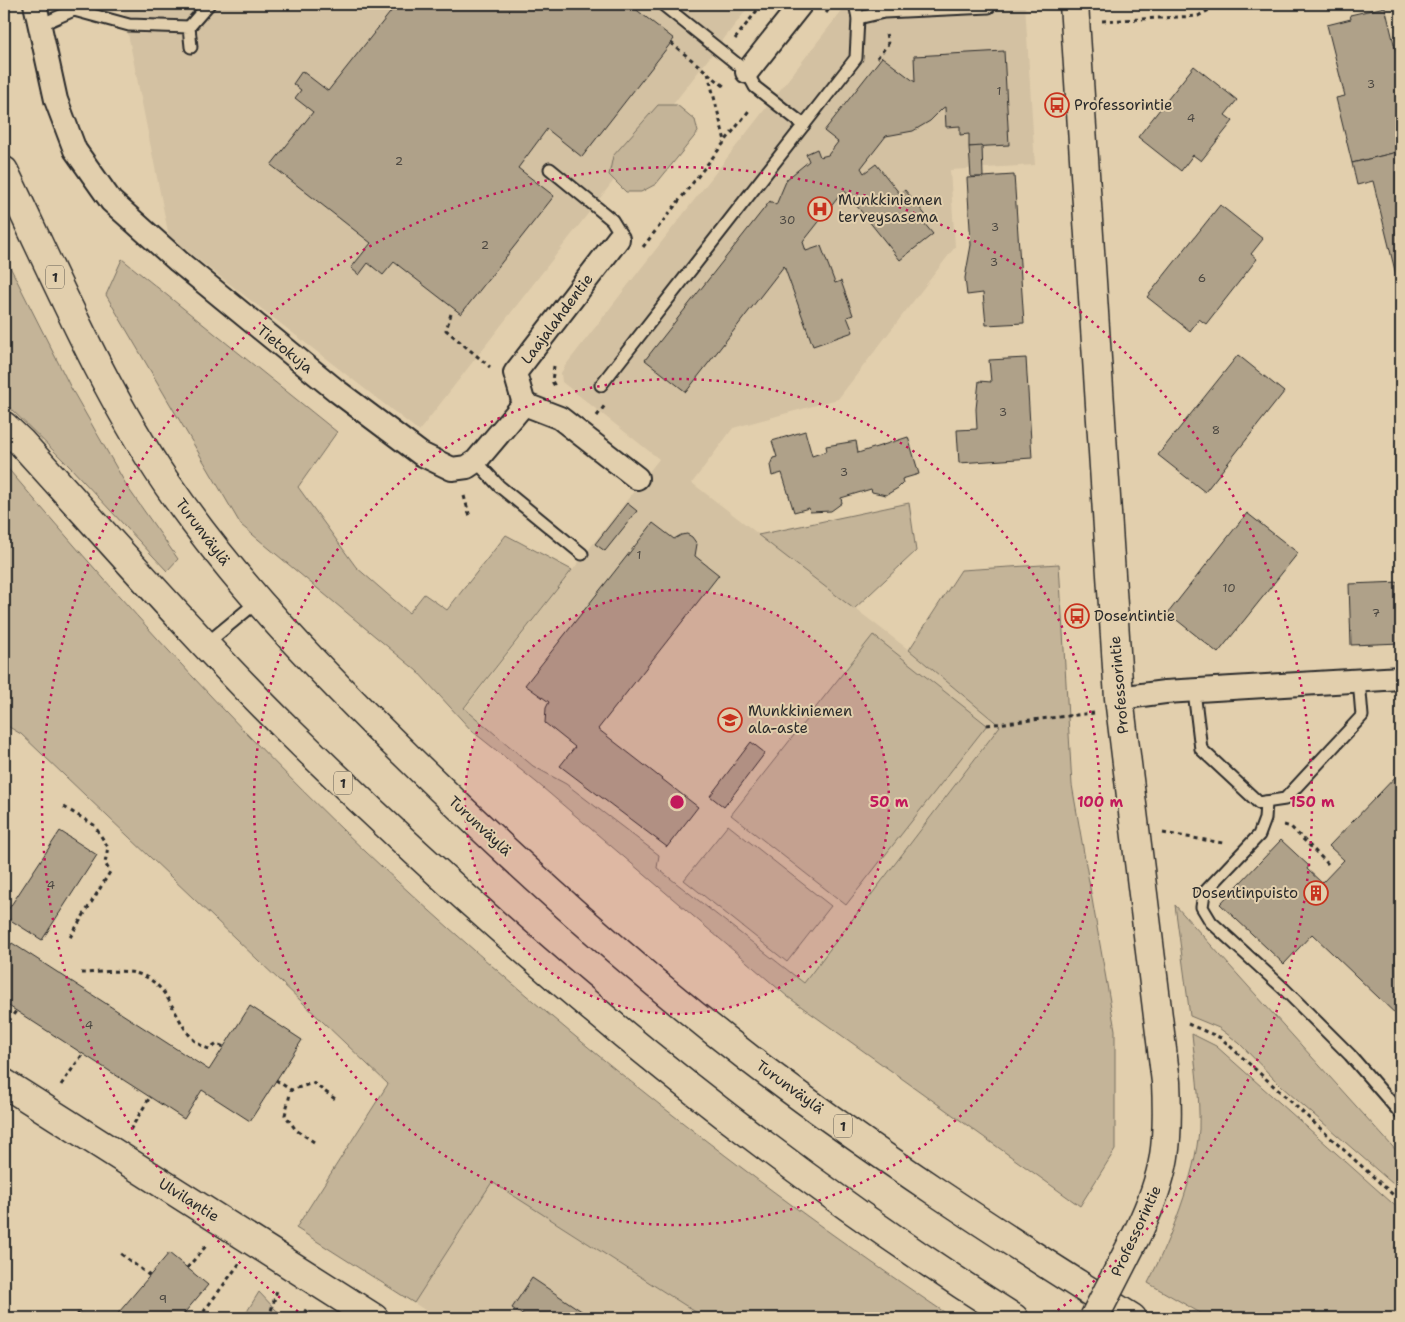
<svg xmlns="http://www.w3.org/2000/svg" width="1405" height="1322" viewBox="0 0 1405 1322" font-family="'Shantell Sans',sans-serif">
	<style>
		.built { fill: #d3c1a2 }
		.green { fill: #c4b498; stroke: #787062 }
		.building { fill: #afa189; stroke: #2b2b2b }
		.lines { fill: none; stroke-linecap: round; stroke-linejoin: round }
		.service-casing { stroke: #2b2b2b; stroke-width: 15 }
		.minor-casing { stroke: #2b2b2b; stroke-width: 26 }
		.tertiary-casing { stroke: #2b2b2b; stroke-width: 31 }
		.motorway-casing { stroke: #2b2b2b; stroke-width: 31 }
		.path { stroke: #2b2b2b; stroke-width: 3; stroke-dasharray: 4 4; stroke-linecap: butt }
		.service { stroke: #e2cfad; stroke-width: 11 }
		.minor { stroke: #e2cfad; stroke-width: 22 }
		.tertiary { stroke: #e2cfad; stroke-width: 28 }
		.motorway { stroke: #e2cfad; stroke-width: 28 }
		.tertiary-bridge-casing { stroke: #2b2b2b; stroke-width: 31; stroke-linecap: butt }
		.tertiary-bridge { stroke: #e2cfad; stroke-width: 28 }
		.ring { fill: none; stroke: #c2185b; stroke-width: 2.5; stroke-dasharray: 2.5 5 }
		.labels { text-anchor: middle; stroke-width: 4; stroke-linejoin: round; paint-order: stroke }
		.number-label { font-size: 12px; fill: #4c4842 }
		.shield { fill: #e2cfad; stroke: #625c52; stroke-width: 1 }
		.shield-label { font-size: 14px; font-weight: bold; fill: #2b2b2b }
		.poi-label { font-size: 15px; fill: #2b2b2b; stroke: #e2cfad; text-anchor: start }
		.street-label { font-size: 15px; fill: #2b2b2b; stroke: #e2cfad }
		.centre { fill: #c2185b; stroke: #e2cfad; stroke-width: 2.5 }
		.ring-label { font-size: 15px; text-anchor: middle; font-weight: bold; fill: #c2185b; stroke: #e2cfad; stroke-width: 4; stroke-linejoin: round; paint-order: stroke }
	</style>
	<rect width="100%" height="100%" fill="#e2cfad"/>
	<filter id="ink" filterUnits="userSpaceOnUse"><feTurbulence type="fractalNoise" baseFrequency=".02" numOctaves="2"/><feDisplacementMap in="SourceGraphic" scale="10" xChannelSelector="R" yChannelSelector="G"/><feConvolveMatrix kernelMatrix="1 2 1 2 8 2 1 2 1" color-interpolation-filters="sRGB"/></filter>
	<g filter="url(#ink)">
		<g class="built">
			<path d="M 122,4 L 751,4 L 419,431 L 169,237 Z"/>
			<path d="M 847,4 L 1025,4 L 1035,165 L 950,170 L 955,247 L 838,399 L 733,428 L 692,483 L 909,650 L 1000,726 L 804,983 L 460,715 L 659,459 L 562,382 L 561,373 L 565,366 Z"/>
			<path d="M 492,1182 L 659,1289 L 705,1318 L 437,1318 L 414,1303 Z"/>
		</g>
		<g class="green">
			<path d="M 658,105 L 677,105 L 695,120 L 698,132 L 656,184 L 641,192 L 626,192 L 609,175 L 613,156 Z"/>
			<path d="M 4,255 L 71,388 L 128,488 L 178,559 L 167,571 L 70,467 L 4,402 Z"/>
			<path d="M 122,259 L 337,432 L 298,487 L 356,567 L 409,613 L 424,594 L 447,610 L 506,535 L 572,570 L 464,708 L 533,766 L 566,784 L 659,855 L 657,868 L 804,983 L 1000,726 L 909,650 L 961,570 L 1059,564 L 1072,785 L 1115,1030 L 1115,1150 L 1080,1206 L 788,997 L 536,782 L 472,731 L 417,671 L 241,525 L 106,295 Z"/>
			<path d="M 4,464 C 143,627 288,786 449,928 C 607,1069 777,1200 953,1318 L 705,1318 L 492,1182 L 414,1303 L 296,1228 L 388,1084 L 21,734 L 4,724 Z"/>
			<path d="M 909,503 L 916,551 L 854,609 L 758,535 Z"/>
			<path d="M 873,635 L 987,725 L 846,905 L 731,815 Z"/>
			<path d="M 728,825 L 831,906 L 787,962 L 684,880 Z"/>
			<path d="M 1175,905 L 1401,1156 L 1401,1191 L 1281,1086 L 1239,1043 L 1219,1028 L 1190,1016 Z"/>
			<path d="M 1192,1034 L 1216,1046 L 1401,1211 L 1401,1318 L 1209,1318 L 1148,1283 C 1169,1242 1196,1175 1199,1129 C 1200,1097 1195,1065 1192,1034 Z"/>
			<path d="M 259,1292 L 276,1310 L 288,1318 L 243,1318 Z"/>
		</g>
		<g class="building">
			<path d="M 386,4 L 629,4 L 674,39 L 582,157 L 547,129 L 518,168 L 554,196 L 461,314 L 394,262 L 383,275 L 368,263 L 359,275 L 351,268 L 371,243 L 271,165 L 313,112 L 295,98 L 301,90 L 293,84 L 302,71 L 328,91 L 393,9 Z"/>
			<path d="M 1385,7 L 1401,72 L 1401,151 L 1352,163 L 1336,98 L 1345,96 L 1327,25 L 1351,19 L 1350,15 Z"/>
			<path d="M 1004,51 L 1009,145 L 969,147 L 969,134 L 960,135 L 960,126 L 946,127 L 945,107 L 943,108 L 930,121 L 913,131 L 886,136 L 861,168 L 864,173 L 876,164 L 900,194 L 905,190 L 928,218 L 923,222 L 933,234 L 900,260 L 844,190 L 803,242 L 806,251 L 821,246 L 835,283 L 841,281 L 853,315 L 847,317 L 853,332 L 813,346 L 784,266 L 686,392 L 645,360 L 770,201 L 776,205 L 787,179 L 809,161 L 806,154 L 817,149 L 820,157 L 828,155 L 838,142 L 824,131 L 882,57 L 915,82 L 914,56 Z"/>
			<path d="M 1194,66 L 1237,100 L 1225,115 L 1233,121 L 1201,161 L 1193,155 L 1181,171 L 1138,137 Z"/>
			<path d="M 982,146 L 983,177 L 971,177 L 969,147 Z"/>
			<path d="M 1401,151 L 1401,286 L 1399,287 L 1373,181 L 1357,185 L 1352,163 Z"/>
			<path d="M 1014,175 L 1024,323 L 986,325 L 983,293 L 967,295 L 965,278 L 971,245 L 967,178 Z"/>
			<path d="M 1220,205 L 1263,239 L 1251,254 L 1257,259 L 1206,324 L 1199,319 L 1190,331 L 1147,297 Z"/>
			<path d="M 1238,355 L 1284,392 L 1205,492 L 1158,455 Z"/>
			<path d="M 1026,358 L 1032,458 L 959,463 L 957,430 L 977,429 L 976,409 L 979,381 L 991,382 L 989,360 Z"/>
			<path d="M 805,431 L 812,456 L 827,451 L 826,446 L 856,441 L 858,453 L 908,437 L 919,474 L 902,479 L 903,483 L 898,488 L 886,495 L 872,492 L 871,489 L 841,498 L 842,503 L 831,511 L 810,512 L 809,508 L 794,512 L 782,473 L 772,476 L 770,465 L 773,458 L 777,457 L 772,441 Z"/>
			<path d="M 627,503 L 637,511 L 605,551 L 595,544 Z"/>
			<path d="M 1247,513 L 1298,553 L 1218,653 L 1168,613 Z"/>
			<path d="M 653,523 L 674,539 L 681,535 L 687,534 L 692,537 L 697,544 L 695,556 L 719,575 L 598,729 L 698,807 L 667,847 L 560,766 L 575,747 L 545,723 L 546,708 L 549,702 L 525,685 Z"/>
			<path d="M 1401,582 L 1401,643 L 1351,645 L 1349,584 Z"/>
			<path d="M 751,742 L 765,753 L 724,807 L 710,796 Z"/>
			<path d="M 1401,771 L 1401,1019 L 1312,934 L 1284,964 L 1220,904 L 1281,840 L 1309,866 L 1307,869 L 1322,883 L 1344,860 L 1329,846 Z"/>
			<path d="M 60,831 L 97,855 L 42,940 L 4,916 Z"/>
			<path d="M 12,943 L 209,1070 L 250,1006 L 302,1040 L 250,1121 L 202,1090 L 184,1119 L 4,1003 L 4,955 Z"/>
			<path d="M 1401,1071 L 1401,1085 L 1394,1078 Z"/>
			<path d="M 169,1253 L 208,1285 L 180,1318 L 114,1318 Z"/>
			<path d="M 532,1278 L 592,1318 L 527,1318 L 512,1308 Z"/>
		</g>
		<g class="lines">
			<g class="service-casing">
				<g id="service">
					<path d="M 662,4 L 747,72 L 755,87 L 804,125"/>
					<path d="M 858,18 L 884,12 L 989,7"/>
					<path d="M 40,25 L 74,10 L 129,25 L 189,27 L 191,47"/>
					<path d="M 189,27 L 209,4"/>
					<path d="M 550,169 L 612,220 L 620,233 L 618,239"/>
					<path d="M 601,385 L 856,58 L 858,18 L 855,4"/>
					<path d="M 476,461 L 499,486 L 582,554"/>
					<path d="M 206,644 L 258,601"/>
					<path d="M 1194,691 L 1201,749 L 1259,803 L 1285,799 L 1362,716 L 1359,680"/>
					<path d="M 1266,802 L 1265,819 L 1259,835 L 1204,893 L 1202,907 L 1211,922 L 1283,988 L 1350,1055 L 1401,1114"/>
				</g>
			</g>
			<g class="minor-casing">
				<g id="minor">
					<path d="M 35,4 L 56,100 L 75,150 L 111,201 L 178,261 L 337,391 L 421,454 L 452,469 L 467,467 L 476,461 L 524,404"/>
					<path d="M 747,72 L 801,4"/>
					<path d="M 524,404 L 515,373 L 618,239"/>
					<path d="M 524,404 L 560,418 L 637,478"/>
					<path d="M 1119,698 L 1165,692 L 1401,678"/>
				</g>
			</g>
			<g class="tertiary-casing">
				<g id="tertiary">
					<path d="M 1074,4 L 1119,698 L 1166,1082 C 1169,1144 1166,1173 1139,1230"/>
					<path d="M 4,1083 L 374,1318"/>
				</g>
			</g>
			<g class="motorway-casing">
				<g id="motorway">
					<path d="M 4,171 C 55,276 101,387 167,484 C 237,586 324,675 412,761 C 519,866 632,968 751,1060 C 873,1153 1002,1237 1132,1318"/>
					<path d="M 4,426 L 21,442 C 109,539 196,639 289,731 C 511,950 750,1152 1014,1318"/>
				</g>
			</g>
			<g class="path">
				<path d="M 826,13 L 833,4"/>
				<path d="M 1102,21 L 1198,16 L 1220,4"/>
				<path d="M 735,39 L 762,4"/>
				<path d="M 671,43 L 725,87"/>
				<path d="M 877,58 L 888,44 L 886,33"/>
				<path d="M 708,73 L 725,141"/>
				<path d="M 643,247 L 751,108"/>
				<path d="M 451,314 L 446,330 L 490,367"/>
				<path d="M 554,366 L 552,381 L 556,388"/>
				<path d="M 597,416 L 605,405"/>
				<path d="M 464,496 L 470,517"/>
				<path d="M 987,725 L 1094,713"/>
				<path d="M 64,807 L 94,825 L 108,847 L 105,863 L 110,872 L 69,939"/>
				<path d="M 1284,825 L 1291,827 L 1328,864"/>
				<path d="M 1163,833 L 1223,843"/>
				<path d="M 81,973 C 97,973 119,969 135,973 C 178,983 174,1040 210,1049 L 217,1044 L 224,1047"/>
				<path d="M 1188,1024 L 1221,1038 L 1401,1202"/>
				<path d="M 4,1028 L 16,1011"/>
				<path d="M 276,1080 L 291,1090"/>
				<path d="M 61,1085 L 83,1054"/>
				<path d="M 130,1130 L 150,1097"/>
				<path d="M 314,1142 L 296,1130 L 285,1115 L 291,1090 L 313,1083 L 338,1101"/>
				<path d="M 4,1145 L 4,1146"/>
				<path d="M 121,1254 L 150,1276"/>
				<path d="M 187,1268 L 206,1246"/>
				<path d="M 304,1310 L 317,1318"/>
				<path d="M 77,1313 L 84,1318"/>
				<path d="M 184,1314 L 189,1318"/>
				<path d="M 199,1318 L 239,1264"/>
				<path d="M 269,1318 L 277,1290"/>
			</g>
			<use href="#service" class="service"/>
			<use href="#minor" class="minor"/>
			<use href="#tertiary" class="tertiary"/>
			<use href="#motorway" class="motorway"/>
			<g class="tertiary-bridge-casing">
				<path id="tertiary-bridge" d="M 1094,1318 L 1139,1230"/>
			</g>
			<use href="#tertiary-bridge" class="tertiary-bridge"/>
		</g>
	</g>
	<circle cx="677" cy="802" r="212" fill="#c2185b" fill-opacity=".12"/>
	<g class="ring">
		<circle cx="677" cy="802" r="212"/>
		<circle cx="677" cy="802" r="423"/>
		<path d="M304 1316A635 635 0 1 1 1050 1316"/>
	</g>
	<defs>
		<g id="bus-ring" transform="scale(1.25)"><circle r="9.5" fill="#e2cfad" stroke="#c8321e" stroke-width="1.5"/><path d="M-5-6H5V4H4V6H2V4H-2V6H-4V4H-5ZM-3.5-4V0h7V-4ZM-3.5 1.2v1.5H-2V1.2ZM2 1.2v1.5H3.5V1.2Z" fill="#c8321e"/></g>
		<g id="hospital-ring" transform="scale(1.25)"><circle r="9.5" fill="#e2cfad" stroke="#c8321e" stroke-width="1.5"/><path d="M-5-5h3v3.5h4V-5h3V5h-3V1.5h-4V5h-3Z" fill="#c8321e"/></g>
		<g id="school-ring" transform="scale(1.25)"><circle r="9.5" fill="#e2cfad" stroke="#c8321e" stroke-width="1.5"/><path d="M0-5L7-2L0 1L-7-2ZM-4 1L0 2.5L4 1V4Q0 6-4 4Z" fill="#c8321e"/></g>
		<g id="building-ring" transform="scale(1.25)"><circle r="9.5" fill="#e2cfad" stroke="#c8321e" stroke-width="1.5"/><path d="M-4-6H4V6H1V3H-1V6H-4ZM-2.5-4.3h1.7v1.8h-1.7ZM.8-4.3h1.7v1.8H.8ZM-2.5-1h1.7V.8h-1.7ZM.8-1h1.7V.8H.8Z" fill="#c8321e"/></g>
	</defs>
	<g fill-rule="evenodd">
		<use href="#bus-ring" x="1057" y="105"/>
		<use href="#hospital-ring" x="820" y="209"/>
		<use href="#bus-ring" x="1077" y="616"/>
		<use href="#school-ring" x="730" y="720"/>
		<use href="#building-ring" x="1316" y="893"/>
	</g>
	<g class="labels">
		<g class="number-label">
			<text x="1371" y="88">3</text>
			<text x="999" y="95">1</text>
			<text x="1191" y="122">4</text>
			<text x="399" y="165">2</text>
			<text x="787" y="224">30</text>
			<text x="995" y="231">3</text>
			<text x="485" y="249">2</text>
			<text x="994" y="266">3</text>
			<text x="1202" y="282">6</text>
			<text x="1003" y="416">3</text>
			<text x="1216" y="434">8</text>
			<text x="844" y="476">3</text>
			<text x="639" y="559">1</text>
			<text x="1229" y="592">10</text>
			<text x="1376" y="617">7</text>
			<text x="51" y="889">4</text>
			<text x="89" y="1029">4</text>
			<text x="163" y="1303">9</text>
		</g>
		<g class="shield">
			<rect x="46" y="265.5" width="18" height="23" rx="4"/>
			<rect x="334" y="771.5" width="18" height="23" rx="4"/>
			<rect x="834" y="1114.5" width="18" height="23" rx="4"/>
		</g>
		<g class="shield-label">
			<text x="55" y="282">1</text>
			<text x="343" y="788">1</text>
			<text x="843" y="1131">1</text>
		</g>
		<g class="poi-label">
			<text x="1074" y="110">Professorintie</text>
			<text x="838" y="205">Munkkiniemen<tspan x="838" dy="17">terveysasema</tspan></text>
			<text x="1094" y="621">Dosentintie</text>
			<text x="748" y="716">Munkkiniemen<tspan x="748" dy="17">ala-aste</tspan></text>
			<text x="1298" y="898" text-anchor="end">Dosentinpuisto</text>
		</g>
		<g class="street-label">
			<text transform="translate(557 319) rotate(-53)" y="5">Laajalahdentie</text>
			<text transform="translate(285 349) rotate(39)" y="5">Tietokuja</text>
			<text transform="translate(203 532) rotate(53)" y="5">Turunväylä</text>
			<text transform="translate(1119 685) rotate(-95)" y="5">Professorintie</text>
			<text transform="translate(480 826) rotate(43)" y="5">Turunväylä</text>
			<text transform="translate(790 1087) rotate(36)" y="5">Turunväylä</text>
			<text transform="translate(189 1200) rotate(32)" y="5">Ulvilantie</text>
			<text transform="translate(1136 1231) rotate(-65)" y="5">Professorintie</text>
		</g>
	</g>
	<circle cx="677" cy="802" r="8" class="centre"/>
	<g class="ring-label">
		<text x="889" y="807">50 m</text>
		<text x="1100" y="807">100 m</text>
		<text x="1312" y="807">150 m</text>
	</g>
	<rect width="1405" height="1322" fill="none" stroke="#e2cfad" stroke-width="20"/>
	<rect x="10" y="10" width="1385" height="1302" fill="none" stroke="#2b2b2b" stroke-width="2" filter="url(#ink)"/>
</svg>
